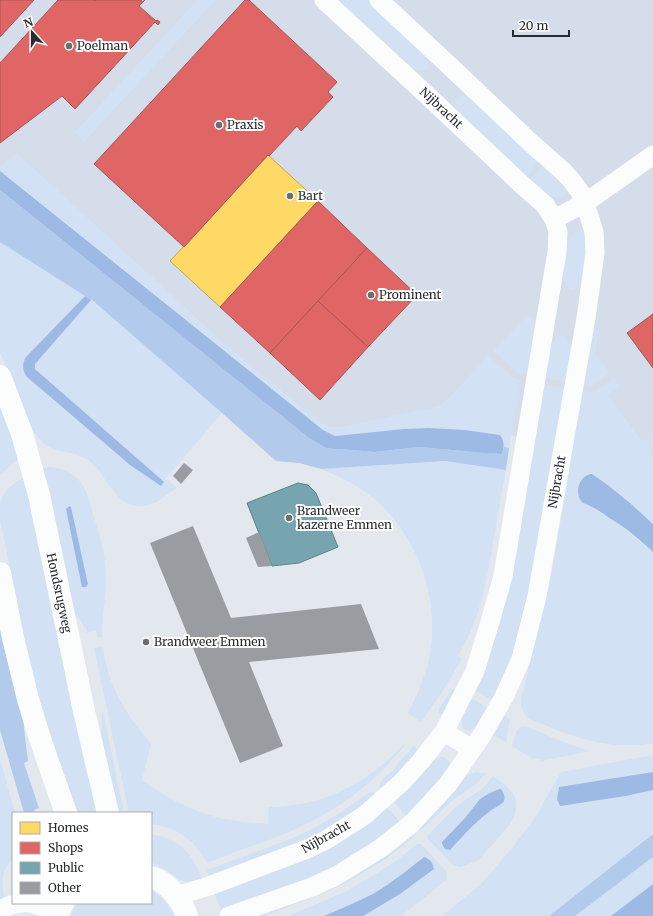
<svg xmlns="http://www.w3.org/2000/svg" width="653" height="916" viewBox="0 0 653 916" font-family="Merriweather,serif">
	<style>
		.built { fill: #d4dde9 }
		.green { fill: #d2e1f4; fill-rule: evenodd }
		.forest { fill: #b2cbed }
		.water { fill: #9cbae4 }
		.homes { fill: #ffd966; stroke: #bea556 }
		.shops { fill: #e06666; stroke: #a95556 }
		.public { fill: #76a5af; stroke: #5f8189 }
		.building { fill: #999da1 }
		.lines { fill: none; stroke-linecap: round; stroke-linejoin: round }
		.minor { stroke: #fbfcfc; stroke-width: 19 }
		.secondary { stroke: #fbfcfc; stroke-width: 22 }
		.poi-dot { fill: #696e72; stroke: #fff; stroke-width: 1.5 }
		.labels { text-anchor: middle; stroke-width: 4; stroke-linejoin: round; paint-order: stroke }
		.poi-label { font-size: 12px; fill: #282c30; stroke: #fff; text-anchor: start }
		.street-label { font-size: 12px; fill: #282c30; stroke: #fff }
	</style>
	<rect width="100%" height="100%" fill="#e3e8ee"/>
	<path class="built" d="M 0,0 L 653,0 L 653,521 L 578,460 L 503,432 L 437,425 L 325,430 L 0,169 Z"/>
	<g class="green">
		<path d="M 197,0 L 216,0 L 84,142 L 74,133 Z"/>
		<path d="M 332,0 L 370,0 L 425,55 L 428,63 L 428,69 L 422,72 L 410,68 Z"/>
		<path d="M 463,95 L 477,102 L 541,159 L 525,178 L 459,116 L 454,103 C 455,98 458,96 463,95 Z"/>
		<path d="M 17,153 L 225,344 L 321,423 L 331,427 L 340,427 L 435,407 L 442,404 L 448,399 L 488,356 L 514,378 L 521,380 L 509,448 L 504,447 L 504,440 L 500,435 L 465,430 L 429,428 L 404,429 L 335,436 L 323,430 L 0,171 L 0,166 Z"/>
		<path d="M 545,163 L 567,190 L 565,195 L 561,198 C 548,198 538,189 528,181 Z"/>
		<path d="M 581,229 L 583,229 L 588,236 L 582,283 L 576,288 L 571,290 L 566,287 L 562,276 L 566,244 L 574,232 Z"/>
		<path d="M 0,242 L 85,296 L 26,357 L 24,372 L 27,377 L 120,457 L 164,482 L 40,374 C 36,371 34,369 35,364 L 91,299 L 222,413 L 165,479 L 167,481 L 168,480 L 177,488 L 155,503 L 144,506 L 139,506 L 129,504 L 121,500 L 117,495 L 107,483 L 99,470 L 89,460 L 75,454 L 57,450 L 44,444 L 31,429 L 14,384 L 0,352 Z"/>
		<path d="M 526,316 L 536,319 L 527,374 L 518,373 L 493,351 Z"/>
		<path d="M 594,328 L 598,329 L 599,330 L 595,353 L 610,373 L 593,386 L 584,384 Z"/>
		<path d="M 561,335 L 566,337 L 571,345 L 571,349 L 568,382 L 543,378 C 546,366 548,339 561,335 Z"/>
		<path d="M 614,378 L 620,387 L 609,395 L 642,441 L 644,441 L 653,434 L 653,443 L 648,448 L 653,455 L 653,524 L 630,503 L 609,486 L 578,490 C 579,497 583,503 590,506 L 617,523 L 653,552 L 653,743 C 608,751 570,736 530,719 C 522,714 520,707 521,698 L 543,612 L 551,576 L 583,391 L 593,393 Z"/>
		<path d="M 542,384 L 567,388 L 532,588 L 513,658 L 494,701 L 473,689 Z"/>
		<path d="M 0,406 L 9,430 L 19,458 L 0,475 Z"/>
		<path d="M 445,461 L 506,470 C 501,495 497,519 493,543 C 486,585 480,619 458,656 L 462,659 L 442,692 L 421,722 L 408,713 C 417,695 425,678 429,659 C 441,600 419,536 372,497 C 357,485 339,476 321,469 Z"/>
		<path d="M 49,467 C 61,468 74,473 81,483 C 88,492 90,503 93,514 C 99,534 106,555 106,576 C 107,586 105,596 104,607 C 103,617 102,627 102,637 L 98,638 L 96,630 L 87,633 L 86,628 L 84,628 L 80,620 L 74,612 L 42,469 ZM 70,506 L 71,507 L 88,584 L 88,586 L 66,508 Z"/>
		<path d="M 24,477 L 30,501 L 87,775 L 101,803 L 103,813 L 78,813 C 61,768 45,723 33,676 C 20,625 12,573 0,521 C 0,516 0,509 0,504 C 2,492 14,483 24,477 Z"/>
		<path d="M 103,646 C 108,686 125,714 151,743 L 142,780 C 167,798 194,813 225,819 C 239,822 254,823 268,824 L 269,807 C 325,806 366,784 404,744 L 405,745 C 368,790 331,815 277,837 C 266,842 254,845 243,849 C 231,853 220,859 208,862 L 206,861 C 193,839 177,827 151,824 L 151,813 L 129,813 L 94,648 Z"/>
		<path d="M 454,689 L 458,691 L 444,717 L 439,713 L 439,709 L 451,690 Z"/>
		<path d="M 469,697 L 490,709 C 487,714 476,732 468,730 C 465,730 464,728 462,727 C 460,716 464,707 469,697 Z"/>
		<path d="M 102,712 L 103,712 L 124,813 L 115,813 L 101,746 Z"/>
		<path d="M 501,714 L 510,719 L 506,742 L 492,735 Z"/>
		<path d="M 523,726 L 528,727 L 563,742 L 590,751 L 541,761 L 540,759 L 537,759 L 534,758 L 533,759 L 512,746 C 515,738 514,729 523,726 Z"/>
		<path d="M 414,745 L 417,749 L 418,751 L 384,791 L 380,787 L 380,782 L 393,770 Z"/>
		<path d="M 653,755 L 653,772 L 559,787 L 575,804 L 626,796 L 653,790 L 653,834 L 549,916 L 442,916 L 481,884 L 513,847 L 536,816 L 561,772 Z"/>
		<path d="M 440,757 C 445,756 447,759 450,764 L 446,775 L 408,818 L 392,800 L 426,765 Z"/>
		<path d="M 0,759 L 15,813 L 13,813 L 13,860 C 0,870 1,884 5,900 L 0,903 Z"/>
		<path d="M 476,772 L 486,773 L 476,784 L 453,800 L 420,831 L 417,826 L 465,776 Z"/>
		<path d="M 493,776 C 513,790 524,800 510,824 L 479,860 L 460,867 L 453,865 L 427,838 L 428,835 L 458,805 L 483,788 ZM 499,789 L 501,789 L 504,794 L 503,802 C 482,815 466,832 450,850 L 442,842 L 465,818 L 480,799 L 488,794 Z"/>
		<path d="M 370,792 L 373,792 L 377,797 L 322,834 L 209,878 L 207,870 L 293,838 L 314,828 L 337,815 Z"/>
		<path d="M 385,805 L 402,824 L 342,865 L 222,913 L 213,890 Z"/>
		<path d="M 410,832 L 414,837 L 394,853 L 378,864 L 348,882 L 329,891 L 265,916 L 248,916 Z"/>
		<path d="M 151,834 C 181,840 193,853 202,881 L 190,882 L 180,880 L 166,870 L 151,862 Z"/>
		<path d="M 417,844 L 421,844 L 446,871 L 447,879 L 429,894 L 401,916 L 288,916 L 347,891 L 374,875 L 396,861 Z"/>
		<path d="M 653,857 L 653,884 L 611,916 L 575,916 Z"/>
		<path d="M 151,890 C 161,896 169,905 174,916 L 70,916 L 74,909 L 78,903 L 151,903 Z"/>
	</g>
	<g class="forest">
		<path d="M 0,190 L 309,438 L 326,448 L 334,449 L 352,450 L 374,452 L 420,447 L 463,451 L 474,452 L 502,454 L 504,447 L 509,448 L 506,470 L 445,461 L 321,469 L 299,463 L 276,461 L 222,413 L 91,299 L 91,300 L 85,296 L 0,242 Z"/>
		<path d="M 0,624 L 24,722 L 24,729 L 28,761 L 24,763 L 39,808 L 34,810 L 35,813 L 24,813 L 0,730 Z"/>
		<path d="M 653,834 L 653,857 L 575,916 L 549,916 Z"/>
	</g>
	<g class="water">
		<path d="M 0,171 L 323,430 L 335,436 L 404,429 L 429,428 L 465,430 L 500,435 C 505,441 504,447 502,454 L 484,453 L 463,451 L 420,447 L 374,452 L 352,450 L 334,449 L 326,448 L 309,438 L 0,190 Z"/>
		<path d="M 85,296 L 91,300 L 35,364 L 35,369 L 163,481 L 164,482 L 161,486 L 130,465 L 27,377 C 22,370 22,364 26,357 Z"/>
		<path d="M 590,474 L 592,474 L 609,486 L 630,503 L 653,524 L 653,552 C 641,541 628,529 614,521 C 606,516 599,510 590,506 C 587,504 584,504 582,502 C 574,493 579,477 590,474 Z"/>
		<path d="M 70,506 L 71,507 L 88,584 L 86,587 L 82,587 L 66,509 L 68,507 Z"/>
		<path d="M 653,772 L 653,790 L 626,796 L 560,806 L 557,799 L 559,787 Z"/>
		<path d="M 499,789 L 501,789 C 503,792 506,797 504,801 C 503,804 492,809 489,812 C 474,823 462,837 450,850 L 445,849 L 442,844 L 442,842 L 465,818 L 480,799 L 488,794 Z"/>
		<path d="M 424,857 C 430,859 433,863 434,869 L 400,894 L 363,916 L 324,916 C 340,909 357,902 373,894 C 391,883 408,870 424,857 Z"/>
		<path d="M 653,884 L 653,916 L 611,916 Z"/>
	</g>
	<path class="homes" d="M 268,155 L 318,201 L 220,307 L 170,261 L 184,246 L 184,247 Z"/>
	<g class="shops">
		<path d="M 0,0 L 34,0 L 0,37 Z"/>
		<path d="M 58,0 L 95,0 L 95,1 L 96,0 L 141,0 L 142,2 L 145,0 L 139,6 L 156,21 L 157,20 L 160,22 L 158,25 L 155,22 L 75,109 L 62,96 L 0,143 L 0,63 Z"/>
		<path d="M 245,0 L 249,0 L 337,82 L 328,92 L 333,97 L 301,131 L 297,126 L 269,156 L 268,155 L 184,247 L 94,164 Z"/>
		<path d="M 318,201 L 367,248 L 270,353 L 220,307 Z"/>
		<path d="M 367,248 L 417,295 L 368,347 L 318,301 Z"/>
		<path d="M 318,301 L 368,347 L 320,400 L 270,353 Z"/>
		<path d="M 653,314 L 653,368 L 627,333 Z"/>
	</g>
	<path class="public" d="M 298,483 L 308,485 L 316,493 L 338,547 L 299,563 L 272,566 L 247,503 Z"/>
	<g class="building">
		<path d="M 184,463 L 193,470 L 181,484 L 173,476 Z"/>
		<path d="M 193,526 L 231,618 L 361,604 L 379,649 L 249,662 L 283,746 L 240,763 L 150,543 Z"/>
		<path d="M 259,532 L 272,566 L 258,567 L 246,538 Z"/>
	</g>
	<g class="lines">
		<g class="minor">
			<path d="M 554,219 L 585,203 L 653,155"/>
			<path d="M 444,732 L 472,749"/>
			<path d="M 176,896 L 209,886 L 307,849 L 326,840 L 365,815 L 402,782 L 421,761 L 444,732 L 475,671 L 490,622 L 503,576 L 557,252 L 558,232 L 554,219 L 545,205 L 520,183 L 429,97 L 324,0"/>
			<path d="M 29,903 L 42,906 L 58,914"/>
			<path d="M 0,910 L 11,905 L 23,903"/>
			<path d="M 229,916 L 312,887 L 336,876 L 381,848 L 410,825 L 429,805 L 449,783 L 482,735 L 504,697 L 521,659 L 537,596 L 586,318 L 595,253 L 594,232 L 585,203 L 580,192 L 572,181 L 564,172 L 531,143 L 454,70 L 379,0"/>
		</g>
		<g class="secondary">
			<path d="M 0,376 L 22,434 L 39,495 L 84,711 L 108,813"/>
			<path d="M 0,573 L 13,638 L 28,699 L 36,726 L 47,759 L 66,813"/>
			<path d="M 151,877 C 154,878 157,879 160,881 C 171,887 184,904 187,916"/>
			<path d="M 57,916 L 63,903"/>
		</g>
	</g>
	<g class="poi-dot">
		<circle cx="69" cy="46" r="4"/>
		<circle cx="219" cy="125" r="4"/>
		<circle cx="290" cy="196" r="4"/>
		<circle cx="371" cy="295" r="4"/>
		<circle cx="289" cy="518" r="4"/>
		<circle cx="146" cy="642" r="4"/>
	</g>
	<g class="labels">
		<g class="poi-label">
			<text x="77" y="50">Poelman</text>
			<text x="227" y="129">Praxis</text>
			<text x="298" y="200">Bart</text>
			<text x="379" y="299">Prominent</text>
			<text x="297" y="515">Brandweer<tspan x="297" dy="14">kazerne Emmen</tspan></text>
			<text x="154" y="646">Brandweer Emmen</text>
		</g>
		<g class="street-label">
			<text transform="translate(441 108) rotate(43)" y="4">Nijbracht</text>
			<text transform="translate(557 482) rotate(-80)" y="4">Nijbracht</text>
			<text transform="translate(59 593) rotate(78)" y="4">Hondsrugweg</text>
			<text transform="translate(326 837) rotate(-29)" y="4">Nijbracht</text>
		</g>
	</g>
	<rect x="12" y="812" width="140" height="92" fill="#ffffff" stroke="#a9abac"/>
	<rect x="20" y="822" width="20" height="12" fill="#ffd966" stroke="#a9abac"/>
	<text x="48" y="832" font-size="12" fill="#282c30">Homes</text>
	<rect x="20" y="842" width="20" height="12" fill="#e06666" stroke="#a9abac"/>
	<text x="48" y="852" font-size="12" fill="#282c30">Shops</text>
	<rect x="20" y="862" width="20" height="12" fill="#76a5af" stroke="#a9abac"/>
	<text x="48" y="872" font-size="12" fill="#282c30">Public</text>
	<rect x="20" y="882" width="20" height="12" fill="#999da1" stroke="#a9abac"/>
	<text x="48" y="892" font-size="12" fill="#282c30">Other</text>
	<g transform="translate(32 32) rotate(339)" stroke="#ffffff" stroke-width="3" paint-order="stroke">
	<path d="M0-3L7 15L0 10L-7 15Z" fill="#282c30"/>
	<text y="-6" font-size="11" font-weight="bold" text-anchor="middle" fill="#282c30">N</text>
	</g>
	<path d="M513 30v6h56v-6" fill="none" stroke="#282c30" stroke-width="2"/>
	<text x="519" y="30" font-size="12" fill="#282c30" stroke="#ffffff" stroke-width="3" paint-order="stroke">20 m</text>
</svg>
